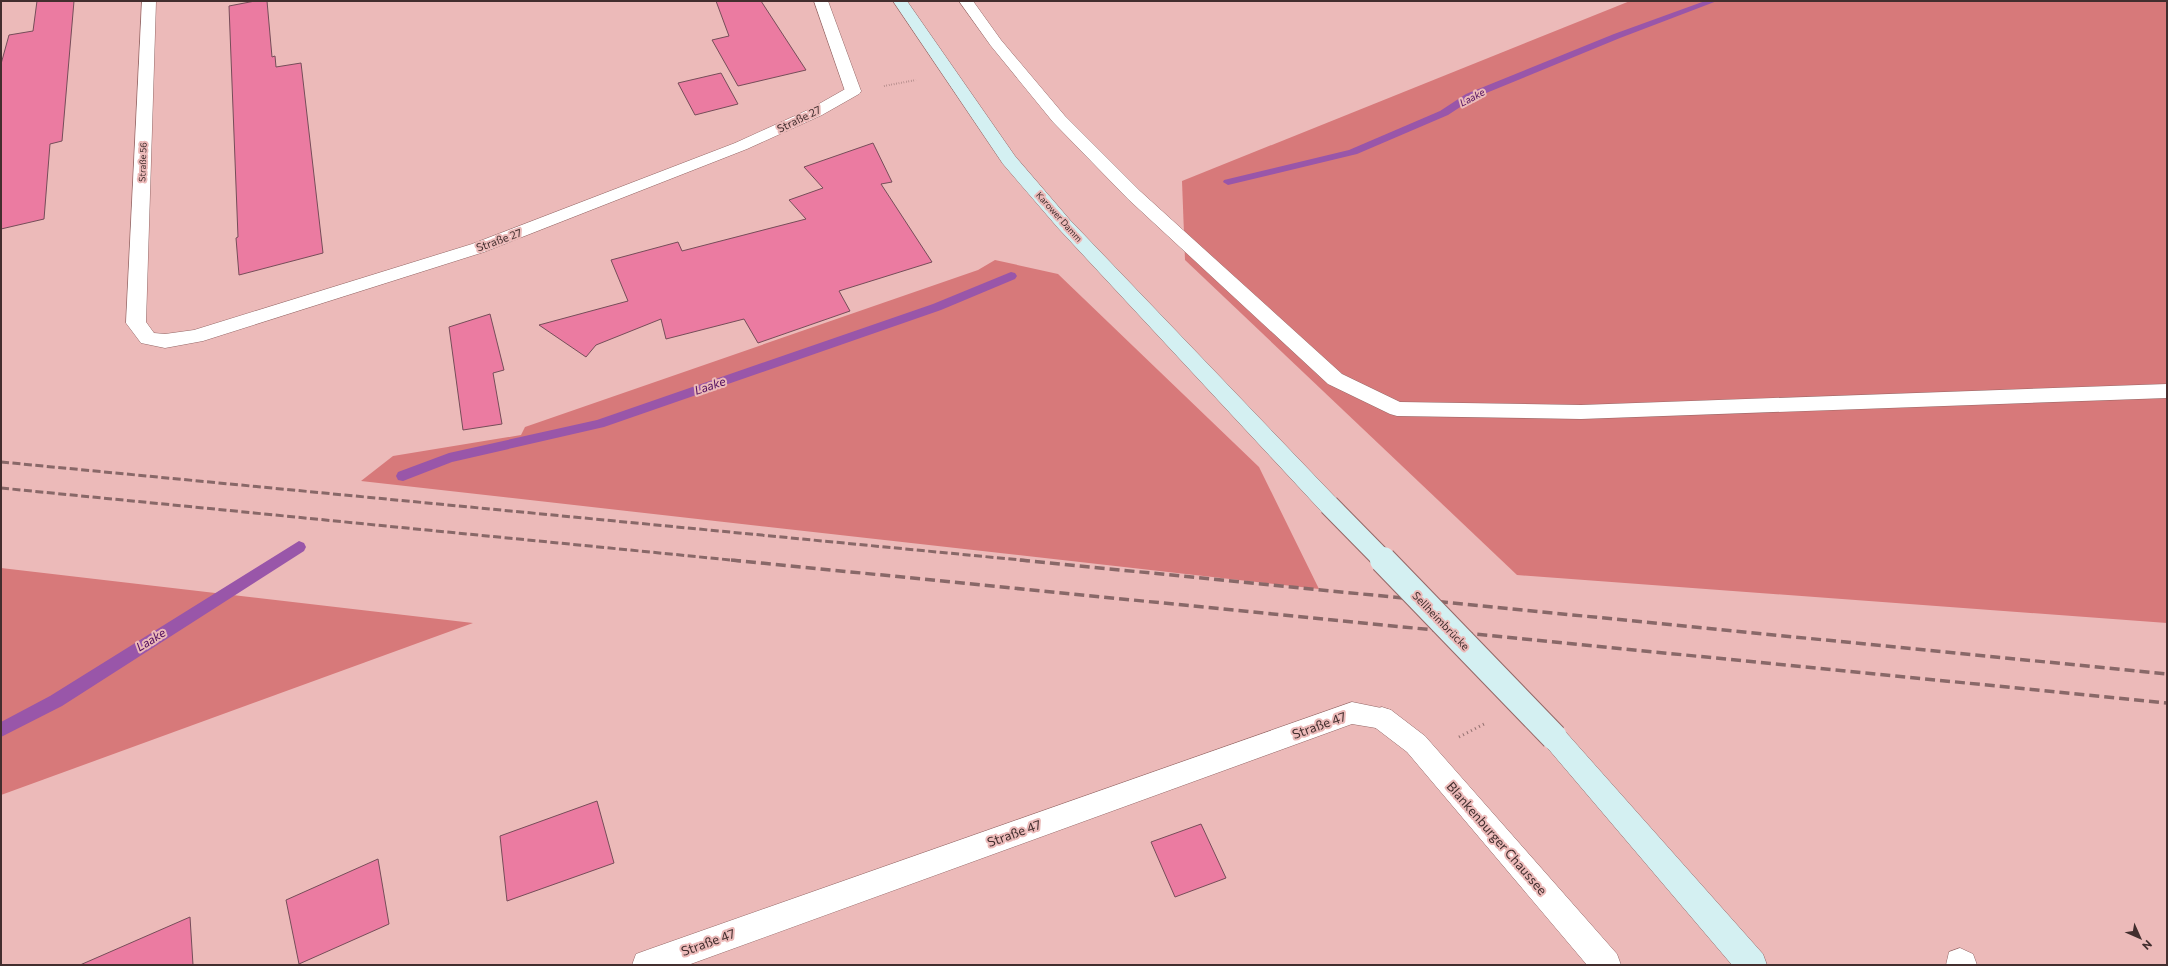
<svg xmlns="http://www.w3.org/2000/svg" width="2168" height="966" viewBox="0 0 2168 966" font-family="Commissioner,sans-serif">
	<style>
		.green { fill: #d7797a }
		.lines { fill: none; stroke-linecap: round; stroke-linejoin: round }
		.stream { fill: #9956a9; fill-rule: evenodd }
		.building { fill: #eb7ba1; stroke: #764d59 }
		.service-casing { stroke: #946766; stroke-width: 1 }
		.minor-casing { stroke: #946766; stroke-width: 1 }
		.secondary-casing { stroke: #946766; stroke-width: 1 }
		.path-far1 { stroke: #906f6e; stroke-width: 2; stroke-dasharray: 0.5 2; stroke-linecap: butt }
		.path { stroke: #906f6e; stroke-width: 3; stroke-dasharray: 1 3.5; stroke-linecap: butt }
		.service { fill: #fff; fill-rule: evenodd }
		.minor { fill: #fff; fill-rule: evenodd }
		.secondary { fill: #d4f0f2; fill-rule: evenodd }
		.rail-far1 { stroke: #896868; stroke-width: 3; stroke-dasharray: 8 3.5; stroke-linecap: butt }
		.rail { stroke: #896868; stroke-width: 3.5; stroke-dasharray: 10 5; stroke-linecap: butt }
		.secondary-bridge-far1-casing { stroke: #946766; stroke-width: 22; stroke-linecap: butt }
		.secondary-bridge-casing { stroke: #946766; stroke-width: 28; stroke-linecap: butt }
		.secondary-bridge-far1 { stroke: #d4f0f2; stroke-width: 20 }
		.secondary-bridge { stroke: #d4f0f2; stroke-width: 26 }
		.labels { text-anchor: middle; stroke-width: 4; stroke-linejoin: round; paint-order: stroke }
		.far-street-label { font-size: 9px; fill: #422e2e; stroke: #ecbab9 }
		.far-water-label { font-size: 10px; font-style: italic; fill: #4f0c5d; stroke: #ecbab9 }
		.street-label { font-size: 11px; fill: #422e2e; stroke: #ecbab9 }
		.water-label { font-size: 12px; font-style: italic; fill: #4f0c5d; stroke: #ecbab9 }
		.near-street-label { font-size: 13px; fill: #422e2e; stroke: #ecbab9 }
	</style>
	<rect width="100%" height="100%" fill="#ecbab9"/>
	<g class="green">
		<path d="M 1630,1 L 2167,1 L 2167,623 L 1517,575 L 1185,260 L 1182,181 Z"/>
		<path d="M 995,260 L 1058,274 L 1259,467 L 1319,589 L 361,481 L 393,456 L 521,435 L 525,427 L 978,270 Z"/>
		<path d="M 1,568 L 473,623 L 1,795 Z"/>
	</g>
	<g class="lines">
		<g class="stream">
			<path d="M 1705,1 L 1717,1 L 1620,38 L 1474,98 L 1448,115 L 1357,154 L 1228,185 L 1223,182 L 1224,180 L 1349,150 L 1440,111 L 1466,94 L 1614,34 Z"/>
			<path d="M 1011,272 L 1015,273 L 1017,276 L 1015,279 L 941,310 L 604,427 L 452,462 L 403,481 L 398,480 L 396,476 L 398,472 L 449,453 L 597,420 L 933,304 Z"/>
			<path d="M 299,541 L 304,543 L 306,547 L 304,551 L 62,706 L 1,737 L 1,722 L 50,696 Z"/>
		</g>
	</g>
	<g class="building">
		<path d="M 37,1 L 74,1 L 62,141 L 50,144 L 44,219 L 1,229 L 1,64 L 9,35 L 33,31 Z"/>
		<path d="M 255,1 L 267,1 L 272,57 L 275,56 L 276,67 L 301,63 L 323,253 L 239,275 L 236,238 L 238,237 L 229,6 Z"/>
		<path d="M 716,1 L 761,1 L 806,70 L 738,86 L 712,40 L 729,36 Z"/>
		<path d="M 721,73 L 738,104 L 695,115 L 678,83 Z"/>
		<path d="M 873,143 L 892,182 L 881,184 L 932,262 L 839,291 L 850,311 L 758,343 L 744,319 L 666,339 L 661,319 L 596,345 L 586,357 L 539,325 L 628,301 L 611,260 L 678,242 L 682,251 L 806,219 L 789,200 L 823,188 L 804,167 Z"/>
		<path d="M 490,314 L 504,370 L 493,373 L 502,424 L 463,430 L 449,327 Z"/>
		<path d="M 597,801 L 614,863 L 507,901 L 500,836 Z"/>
		<path d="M 1201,824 L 1226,878 L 1175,897 L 1151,842 Z"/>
		<path d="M 378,859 L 389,924 L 299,964 L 286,900 Z"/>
		<path d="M 190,917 L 193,965 L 80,965 Z"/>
	</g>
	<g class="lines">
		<g class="service-casing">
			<g id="service">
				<path d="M 814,1 L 828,1 L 861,91 L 859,94 L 847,94 L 845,91 Z"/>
				<path d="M 959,1 L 973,1 L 1001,40 L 1065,116 L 1140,191 L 1342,374 L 1400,402 L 1581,405 L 2167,384 L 2167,398 L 1581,419 L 1397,416 L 1390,414 L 1328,384 L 1128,199 L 1053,122 L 991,46 Z"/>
				<path d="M 1382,707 L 1391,710 L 1425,736 L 1617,954 L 1621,965 L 1587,965 L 1407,752 L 1373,726 L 1369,718 L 1373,710 Z"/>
				<path d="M 1960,948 L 1973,954 L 1977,965 L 1946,965 L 1949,952 Z"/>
			</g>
		</g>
		<g class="minor-casing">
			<g id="minor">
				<path d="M 142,1 L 156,1 L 146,322 L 154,333 L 165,334 L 194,330 L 472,244 L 735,143 L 810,109 L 847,88 L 859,88 L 861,91 L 859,94 L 822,115 L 747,149 L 484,252 L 203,341 L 165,348 L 141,343 L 126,323 Z"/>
				<path d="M 1352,702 L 1391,710 L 1395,718 L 1391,726 L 1382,729 L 1352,724 L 688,965 L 632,965 L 636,954 L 647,950 Z"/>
			</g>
		</g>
		<g class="secondary-casing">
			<g id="secondary">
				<path d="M 893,1 L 907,1 L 1015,156 L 1070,220 L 1337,499 L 1340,505 L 1337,511 L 1329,513 L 1321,511 L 1058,228 L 1003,164 Z"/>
				<path d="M 1554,725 L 1563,729 L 1763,954 L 1767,965 L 1732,965 L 1545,745 L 1541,737 L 1545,729 Z"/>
			</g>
		</g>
		<path class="path-far1" d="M 884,86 L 916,80"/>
		<path class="path" d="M 1459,737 L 1486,723"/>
		<use href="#service" class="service"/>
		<use href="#minor" class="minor"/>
		<use href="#secondary" class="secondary"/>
		<g class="rail-far1">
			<path d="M 1,462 L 1031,561"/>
			<path d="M 1,488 L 741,561"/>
		</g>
		<g class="rail">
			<path d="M 731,560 L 2167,703"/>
			<path d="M 1020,560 L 2167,674"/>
		</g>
		<g class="secondary-bridge-far1-casing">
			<path id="secondary-bridge-far1" d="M 1329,505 L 1384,561"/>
		</g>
		<g class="secondary-bridge-casing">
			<path id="secondary-bridge" d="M 1383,560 L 1554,737"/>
		</g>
		<use href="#secondary-bridge-far1" class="secondary-bridge-far1"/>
		<use href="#secondary-bridge" class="secondary-bridge"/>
	</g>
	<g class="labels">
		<g class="far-street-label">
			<text transform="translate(143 162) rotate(-88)" y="3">Straße 56</text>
			<text transform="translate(1059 217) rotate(48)" y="3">Karower Damm</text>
		</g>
		<g class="far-water-label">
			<text transform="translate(1472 97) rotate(-28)" y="4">Laake</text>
		</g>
		<g class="street-label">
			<text transform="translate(799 119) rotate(-26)" y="4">Straße 27</text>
			<text transform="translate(499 240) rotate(-20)" y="4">Straße 27</text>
			<text transform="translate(1441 621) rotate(46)" y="4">Sellheimbrücke</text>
		</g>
		<g class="water-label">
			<text transform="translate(710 386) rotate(-19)" y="4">Laake</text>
			<text transform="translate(151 640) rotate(-32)" y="4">Laake</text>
		</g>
		<g class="near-street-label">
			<text transform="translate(1319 725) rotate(-20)" y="5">Straße 47</text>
			<text transform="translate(1014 833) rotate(-20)" y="5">Straße 47</text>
			<text transform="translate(1497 838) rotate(49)" y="5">Blankenburger Chaussee</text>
			<text transform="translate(708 942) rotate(-20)" y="5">Straße 47</text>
		</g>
	</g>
	<rect width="2168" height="966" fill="none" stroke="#422e2e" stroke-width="4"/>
	<g transform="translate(2140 938) rotate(135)" stroke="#ecbab9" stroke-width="3" paint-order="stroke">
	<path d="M0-3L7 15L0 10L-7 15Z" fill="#422e2e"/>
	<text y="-6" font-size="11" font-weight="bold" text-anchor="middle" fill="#422e2e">N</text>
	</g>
</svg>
